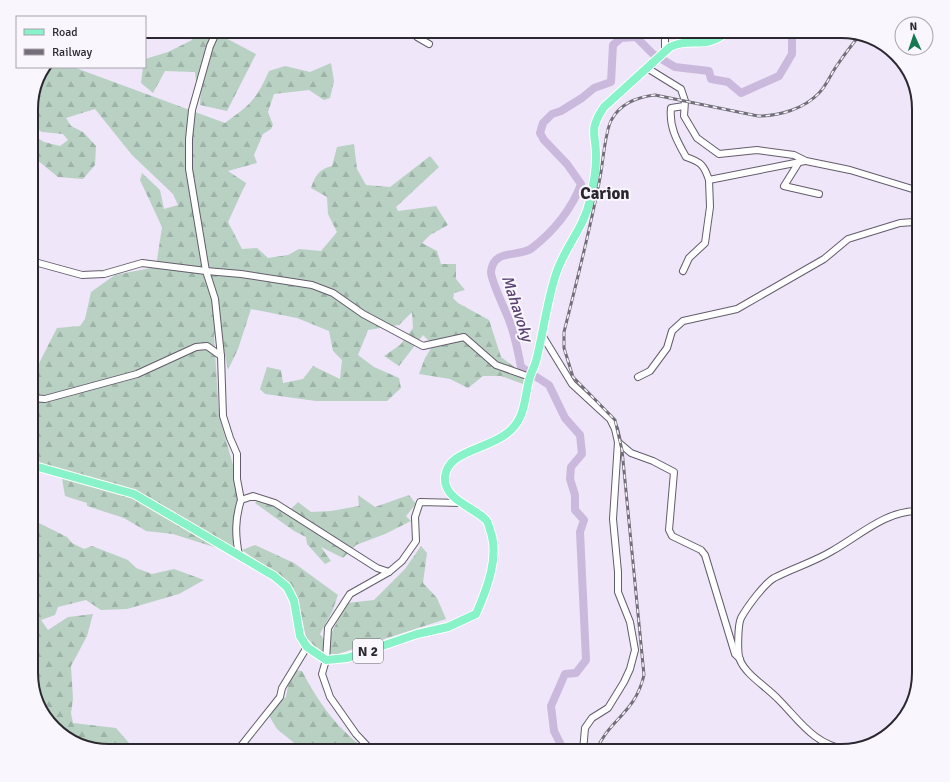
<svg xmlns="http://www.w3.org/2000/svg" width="950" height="782" viewBox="0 0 950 782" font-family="Signika,sans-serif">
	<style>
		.forest { fill: url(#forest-firs) }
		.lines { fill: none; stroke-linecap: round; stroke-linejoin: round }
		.river { stroke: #cab9dc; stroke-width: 8 }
		.minor-casing { stroke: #645c6c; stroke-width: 8 }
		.major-casing { stroke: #fff; stroke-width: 10 }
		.minor { stroke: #fff; stroke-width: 6 }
		.major { stroke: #88f2c8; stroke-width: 8 }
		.rail-casing { stroke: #736e79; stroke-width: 3 }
		.rail { stroke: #f9f6fd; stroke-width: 1.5; stroke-dasharray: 4.5; stroke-linecap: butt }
		.labels { text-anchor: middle; stroke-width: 4; stroke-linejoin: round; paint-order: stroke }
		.shield { fill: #f9f6fd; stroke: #6a666d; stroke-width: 1 }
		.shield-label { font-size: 14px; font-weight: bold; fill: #2c282f }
		.water-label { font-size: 16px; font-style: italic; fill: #5b4272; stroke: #f9f6fd }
		.quarter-label { font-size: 17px; font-weight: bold; fill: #2c282f; stroke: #f9f6fd }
		.rim { fill: none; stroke: #2c282f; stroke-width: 2 }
	</style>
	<defs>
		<pattern id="forest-firs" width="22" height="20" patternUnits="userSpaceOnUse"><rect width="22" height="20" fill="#b8d1c3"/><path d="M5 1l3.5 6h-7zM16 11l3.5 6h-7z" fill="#9eb3a8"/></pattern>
	</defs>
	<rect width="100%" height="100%" fill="#efe6f9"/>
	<g class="forest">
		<path d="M 189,31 L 223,31 L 220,35 L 256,54 L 227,111 L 200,105 L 201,82 L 196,81 L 195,72 L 165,71 L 153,93 L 141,83 L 143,67 L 145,67 L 145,59 L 168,52 L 192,40 Z"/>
		<path d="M 331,63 L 334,81 L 330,98 L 324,100 L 309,90 L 274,94 L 268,112 L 273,125 L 271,129 L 263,134 L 254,155 L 257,163 L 228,171 L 246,183 L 228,222 L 242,249 L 257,248 L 268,258 L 288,255 L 299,249 L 321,251 L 337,232 L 328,214 L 327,197 L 311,188 C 315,176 319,169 332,166 L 337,147 L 354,144 L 357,169 L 366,185 L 390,187 L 430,156 L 439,167 L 396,207 L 398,211 L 436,206 L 448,225 L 430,235 L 422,243 L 437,251 L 441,264 L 456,264 L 456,279 L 465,290 L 454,293 L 453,298 L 458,303 L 489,320 L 501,357 L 524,374 L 523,384 L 501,376 L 483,376 L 468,388 L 450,379 L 419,374 L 425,358 L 433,345 L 423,335 L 399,366 L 384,356 L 400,345 L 413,328 L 412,312 L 399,325 L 368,330 L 358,355 L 374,367 L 399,378 L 401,388 L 387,401 L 316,401 L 265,394 L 260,389 L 267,367 L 281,370 L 283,383 L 303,379 L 313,366 L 340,379 L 342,360 L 333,351 L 329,331 L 297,318 L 251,309 L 238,349 L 228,370 L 219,326 L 214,335 L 219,416 L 237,479 L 241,500 L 235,533 L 239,555 L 173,534 L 146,531 L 124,518 L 87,506 L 87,503 L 65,496 L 61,473 L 31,466 L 31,379 L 57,328 L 80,326 L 85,319 L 91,292 L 115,275 L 156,267 L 162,227 L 140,180 L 142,173 L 160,190 L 164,209 L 178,205 L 173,194 L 132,155 L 95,109 L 66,118 L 71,126 L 83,132 L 96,146 L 95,165 L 83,179 L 58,177 L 31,155 L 31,134 L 44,142 L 60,146 L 68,140 L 63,134 L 42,132 L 31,125 C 31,105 32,83 45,67 L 73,67 L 225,123 C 251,104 256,100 269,71 L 285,66 L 310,72 Z"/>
		<path d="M 358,495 L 375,507 L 409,495 L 416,504 L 406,516 L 411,521 L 385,534 L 356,545 L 343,558 L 321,547 L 331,561 L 325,564 L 307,544 L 306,537 L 294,531 L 255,503 L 259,498 L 291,509 L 298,502 L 311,512 L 331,511 L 359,506 Z"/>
		<path d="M 37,522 L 67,537 L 72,543 L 84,549 L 92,546 L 128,560 L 136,568 L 152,574 L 174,569 L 204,580 L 179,594 L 127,609 L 101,610 L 86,600 L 58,607 L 55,615 L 41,620 L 48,630 L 68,617 L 93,614 L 87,636 L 71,666 L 73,699 L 71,713 L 73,723 L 116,728 L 136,751 L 108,751 L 58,732 L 39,708 L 31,678 L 31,523 Z"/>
		<path d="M 255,545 L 294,563 L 338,595 L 332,612 L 320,634 L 326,643 L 347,603 L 374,600 L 405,569 L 421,546 L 427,553 L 423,583 L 437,598 L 446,619 L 338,654 L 322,654 L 306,637 L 297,598 L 288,583 L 242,550 Z"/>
		<path d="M 294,670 L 302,671 C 319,704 338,729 367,751 L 304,751 L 277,729 L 268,714 L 279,701 L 286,697 L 289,680 Z"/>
	</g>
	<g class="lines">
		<path class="river" d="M 560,751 L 561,745 L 554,731 L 551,706 L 565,674 L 576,673 L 586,660 L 580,532 L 584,520 L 575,510 L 575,495 L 570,479 L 571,467 L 582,454 L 580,435 L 565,418 L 549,385 L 521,367 C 518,351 515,335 509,320 C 505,309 491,281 491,272 C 493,248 519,258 532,248 C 553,232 572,209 581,184 L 567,164 L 544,140 L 540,133 L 543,123 L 552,114 L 561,111 L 582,98 L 594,88 L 611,82 L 613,45 L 621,38 L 636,37 L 653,54 L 675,67 L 709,71 L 711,79 L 728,82 L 741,93 L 779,76 L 792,54 L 792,31"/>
		<g class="minor-casing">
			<g id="minor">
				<path d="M 217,31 L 210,46 L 192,110 L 189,139 L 189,169 L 206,271 L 215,299 L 221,356"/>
				<path d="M 417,31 L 417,37 L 429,44"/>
				<path d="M 665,51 L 665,31"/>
				<path d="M 647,68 L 681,89 L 685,101 L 684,116 L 697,138 L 719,154 L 757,150 L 794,155 L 806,161 L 850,170 L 919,191"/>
				<path d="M 684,106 L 671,108 C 669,127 677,141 686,157 C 701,162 704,165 709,180 L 805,161"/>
				<path d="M 799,162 L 784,186 L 819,194"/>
				<path d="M 31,261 L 82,275 L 104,274 L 142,263 L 206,271 L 241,274 L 312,285 L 333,293 L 363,314 L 423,346 L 464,337 L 496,365 L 530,377"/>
				<path d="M 683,271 L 689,258 L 705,243 L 710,207 L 709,180"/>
				<path d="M 542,335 L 572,384 L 610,419 L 615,429 L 618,442 L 613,519 L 618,572 L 618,592 L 630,622 L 635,650 L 630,669 L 624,682 L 608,708 L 592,718 L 585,728 L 583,751"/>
				<path d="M 638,377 L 650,371 L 667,348 L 672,331 L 683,321 L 737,309 L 824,259 L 848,239 L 900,223 L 914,222 L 919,224"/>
				<path d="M 31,398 L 45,399 L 137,374 L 196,347 L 207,346 L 221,356 L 223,416 L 230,438 L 237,454 L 237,479 L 241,500"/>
				<path d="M 618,442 L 631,453 L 653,461 L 674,472 L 669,530 L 672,536 L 701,550 L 705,555 L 735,654 L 740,659"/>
				<path d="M 239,555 C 235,535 235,519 241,500 L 253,496 L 275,503 L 377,568 L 389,572"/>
				<path d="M 847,750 C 813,744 800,721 778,699 C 767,687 746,675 740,660 C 737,653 738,624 741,618 C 747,607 764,584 774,578 C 793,568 814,562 832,551 C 859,536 886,510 919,511"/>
				<path d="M 237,751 L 280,697 L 282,688 L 307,647"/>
				<path d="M 372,751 L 356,734 L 330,697 L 322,674 L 326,660 L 328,628 L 350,594 L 389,572 L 402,561 L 416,541 L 415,517 L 420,502 L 461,503"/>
			</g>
		</g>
		<g class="major-casing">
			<path id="major" d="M 31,465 L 134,494 L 274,576 L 287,587 L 294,601 L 300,636 L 307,647 L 326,660 L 347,658 L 417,634 L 448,627 L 476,614 C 487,589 500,556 490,530 C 489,526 488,521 485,519 C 473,507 443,499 445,477 C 448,444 507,452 521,415 C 526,403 526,389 530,377 C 532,370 536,364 537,357 C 544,329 547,301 556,274 C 564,248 584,228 590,200 C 593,187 596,172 596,159 C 597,134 587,132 604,107 L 670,47 C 692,36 705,51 728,31"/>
		</g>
		<use href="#minor" class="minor"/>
		<use href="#major" class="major"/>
		<g class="rail-casing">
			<path id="rail" d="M 596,751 C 609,719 635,714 644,675 L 622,450 L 615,420 L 573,377 L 564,348 L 564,332 C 577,281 590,230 600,178 C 603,164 605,129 612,119 C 621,103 637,97 655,95 L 758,116 C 779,116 804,109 819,93 C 827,85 831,73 838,64 C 844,55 851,46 858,37"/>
		</g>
		<use href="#rail" class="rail"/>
	</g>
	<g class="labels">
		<rect class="shield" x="353" y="639" width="30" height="24" rx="3"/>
		<g class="shield-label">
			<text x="368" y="656">N 2</text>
		</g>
		<g class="water-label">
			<text transform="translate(518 308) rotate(72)" y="6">Mahavoky</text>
		</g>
		<g class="quarter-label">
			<text x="605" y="199">Carion</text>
		</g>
	</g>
	<path d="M0 0H950V782H0ZM109 38H841A71 71 0 0 1 912 109V673A71 71 0 0 1 841 744H109A71 71 0 0 1 38 673V109A71 71 0 0 1 109 38Z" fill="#f9f6fd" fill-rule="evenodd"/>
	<path class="rim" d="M109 38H841A71 71 0 0 1 912 109V673A71 71 0 0 1 841 744H109A71 71 0 0 1 38 673V109A71 71 0 0 1 109 38Z"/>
	<rect x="16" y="16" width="130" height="52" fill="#f9f6fd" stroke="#a7a4ab"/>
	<rect x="24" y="29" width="20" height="6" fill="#88f2c8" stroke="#a7a4ab"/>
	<text x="52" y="36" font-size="12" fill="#2c282f">Road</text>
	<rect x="24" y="49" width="20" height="6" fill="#736e79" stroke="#a7a4ab"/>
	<text x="52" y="56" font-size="12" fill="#2c282f">Railway</text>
	<g transform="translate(914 36) rotate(357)"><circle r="19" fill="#f9f6fd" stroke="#a7a4ab"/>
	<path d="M0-3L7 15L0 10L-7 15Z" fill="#147a52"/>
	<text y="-6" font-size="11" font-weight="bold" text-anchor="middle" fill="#2c282f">N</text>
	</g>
</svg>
